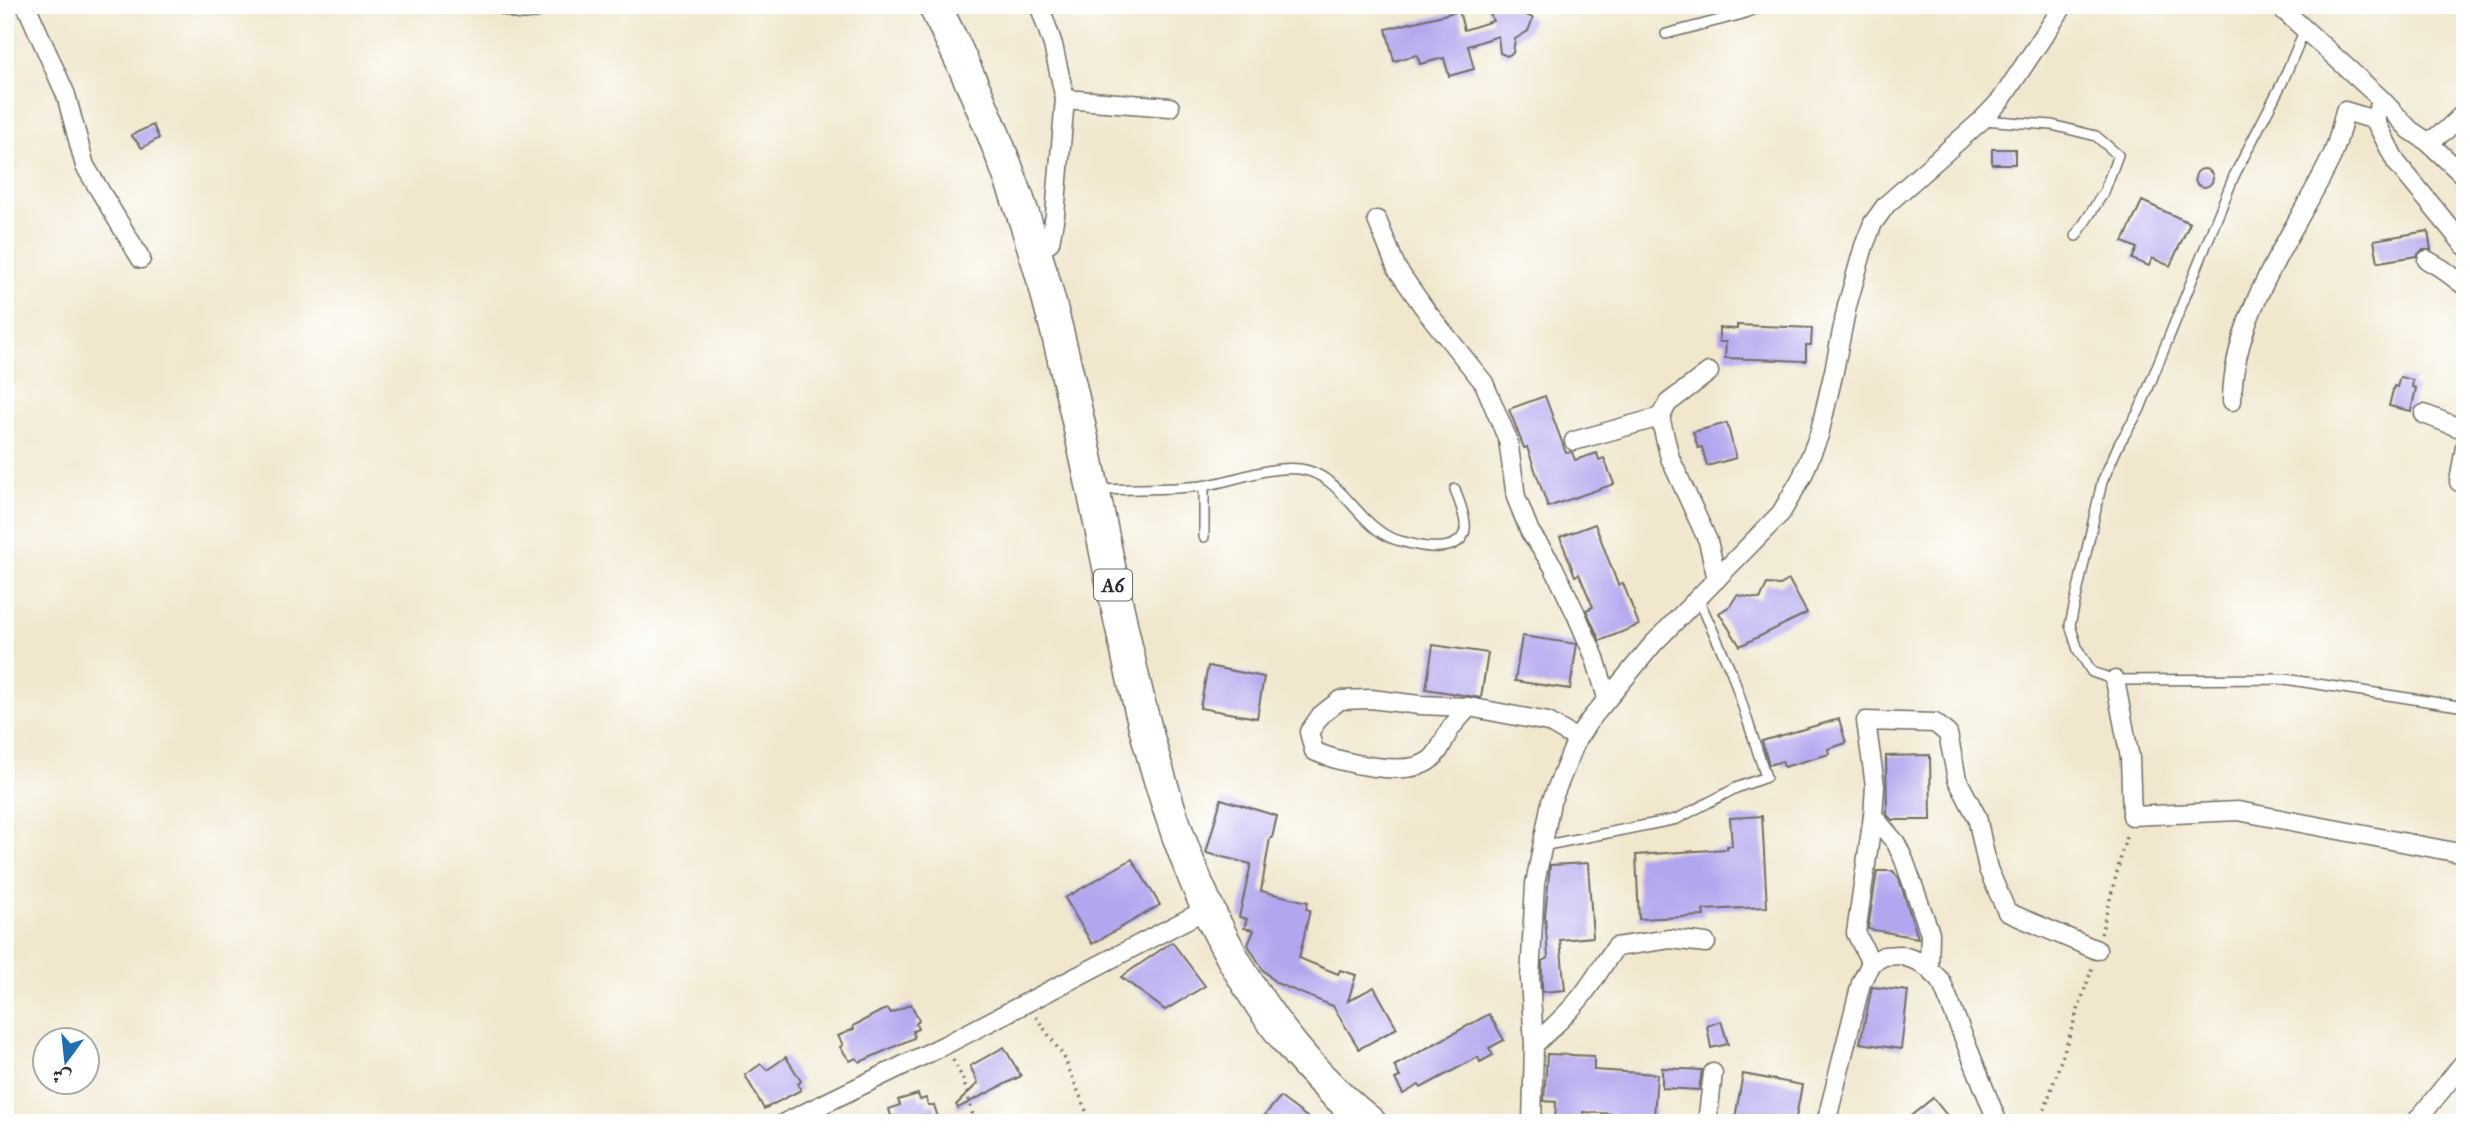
<svg xmlns="http://www.w3.org/2000/svg" width="2470" height="1128" viewBox="0 0 2470 1128" font-family="'IM FELL Great Primer',Amiri,serif">
	<style>
		.building { fill: #b2a6ee }
		.lines { fill: none; stroke-linecap: round; stroke-linejoin: round }
		.lane-casing { stroke: #706d64; stroke-width: 12 }
		.street-casing { stroke: #706d64; stroke-width: 21 }
		.highway-casing { stroke: #706d64; stroke-width: 35 }
		.path { stroke: #706d64; stroke-width: 3.5; stroke-dasharray: 2 5; stroke-linecap: butt }
		.lane { stroke: #fff; stroke-width: 9 }
		.street { stroke: #fff; stroke-width: 18 }
		.highway { stroke: #fff; stroke-width: 32 }
		.labels { text-anchor: middle; stroke-width: 5; stroke-linejoin: round; paint-order: stroke }
		.shield { fill: #fff; stroke: #6b6b6b; stroke-width: 2 }
		.shield-label { font-size: 19px; font-weight: bold; fill: #2b2b2b }
	</style>
	<rect width="100%" height="100%" fill="#fff"/>
	<filter id="ink" filterUnits="userSpaceOnUse"><feTurbulence type="fractalNoise" baseFrequency=".0143" numOctaves="2"/><feDisplacementMap in="SourceGraphic" scale="14" xChannelSelector="R" yChannelSelector="G"/><feConvolveMatrix kernelMatrix="1 2 1 2 8 2 1 2 1" color-interpolation-filters="sRGB"/></filter>
	<filter id="wash" filterUnits="userSpaceOnUse"><feTurbulence type="fractalNoise" baseFrequency=".00686" numOctaves="4" result="noise"/><feDisplacementMap in="SourceGraphic" scale="28" xChannelSelector="R" yChannelSelector="G"/><feGaussianBlur stdDeviation="1.57" result="paint"/><feColorMatrix in="noise" values="0 0 0 0 0 0 0 0 0 0 0 0 0 0 0 0 0 1.4 0 .05"/><feComposite in="paint" operator="in"/></filter>
	<g filter="url(#wash)">
		<rect width="100%" height="100%" fill="#f0e7cd"/>
		<g id="blocks">
			<g class="building">
				<path d="M 1486,5 L 1504,5 L 1533,18 L 1528,31 L 1515,39 L 1513,53 L 1507,56 L 1500,53 L 1498,36 L 1468,46 L 1474,69 L 1449,76 L 1444,58 L 1420,64 L 1417,55 L 1394,61 L 1386,29 L 1459,11 L 1464,30 L 1493,21 Z"/>
				<path d="M 153,125 L 159,138 L 142,148 L 131,135 Z"/>
				<rect x="1992" y="149" width="23" height="15"/>
				<circle cx="2204" cy="178" r="9"/>
				<path d="M 2142,201 L 2190,223 L 2170,266 L 2152,258 L 2149,266 L 2132,259 L 2137,248 L 2123,242 Z"/>
				<path d="M 2428,231 L 2431,250 L 2422,250 L 2417,256 L 2378,262 L 2374,240 Z"/>
				<path d="M 1737,325 L 1812,328 L 1811,345 L 1806,345 L 1806,361 L 1725,358 L 1726,342 L 1719,342 L 1719,328 L 1737,329 Z"/>
				<path d="M 2400,377 L 2413,380 L 2412,387 L 2416,388 L 2411,411 L 2389,406 L 2394,386 L 2397,387 Z"/>
				<path d="M 1545,396 L 1566,453 L 1572,452 L 1575,460 L 1597,453 L 1599,460 L 1604,458 L 1614,484 L 1548,507 L 1527,447 L 1524,448 L 1509,409 Z"/>
				<path d="M 1727,423 L 1736,458 L 1707,466 L 1702,447 L 1698,448 L 1693,432 Z"/>
				<path d="M 1595,524 L 1618,585 L 1623,583 L 1639,625 L 1600,641 L 1586,610 L 1593,607 L 1579,574 L 1575,576 L 1560,537 Z"/>
				<path d="M 1789,580 L 1807,613 L 1740,646 L 1719,613 L 1730,606 L 1737,595 L 1760,599 L 1767,584 L 1780,585 Z"/>
				<path d="M 1522,636 L 1577,644 L 1570,689 L 1515,681 Z"/>
				<path d="M 1433,645 L 1488,653 L 1481,698 L 1426,689 Z"/>
				<path d="M 1208,666 L 1264,677 L 1257,718 L 1200,708 Z"/>
				<path d="M 1839,719 L 1846,743 L 1828,749 L 1829,754 L 1784,767 L 1782,761 L 1769,765 L 1762,741 Z"/>
				<path d="M 1930,755 L 1931,820 L 1892,820 L 1887,815 L 1886,756 Z"/>
				<path d="M 1221,799 L 1277,816 L 1272,838 L 1270,838 L 1261,891 L 1308,902 L 1306,909 L 1310,910 L 1299,958 L 1338,974 L 1340,970 L 1356,975 L 1348,1001 L 1374,987 L 1397,1028 L 1359,1049 L 1333,1006 L 1276,983 L 1263,970 L 1248,945 L 1254,930 L 1244,928 L 1247,919 L 1239,917 L 1251,864 L 1206,853 Z"/>
				<path d="M 1762,816 L 1767,907 L 1703,910 L 1704,916 L 1639,919 L 1636,855 L 1727,849 L 1727,846 L 1732,846 L 1730,818 Z"/>
				<path d="M 1132,859 L 1160,905 L 1092,944 L 1065,898 Z"/>
				<path d="M 1588,863 L 1593,937 L 1560,940 L 1565,990 L 1542,992 L 1542,961 L 1548,958 L 1545,916 L 1550,865 Z"/>
				<path d="M 1877,871 L 1893,871 L 1899,879 L 1918,938 L 1868,929 Z"/>
				<path d="M 1172,942 L 1205,986 L 1165,1010 L 1121,977 Z"/>
				<path d="M 1872,987 L 1908,991 L 1901,1049 L 1860,1043 Z"/>
				<path d="M 911,1004 L 919,1020 L 916,1024 L 918,1029 L 913,1031 L 914,1038 L 860,1062 L 856,1058 L 850,1061 L 840,1047 L 843,1045 L 838,1036 L 854,1029 L 853,1026 L 881,1011 L 888,1009 L 891,1013 Z"/>
				<path d="M 1489,1014 L 1504,1040 L 1489,1048 L 1493,1055 L 1480,1062 L 1478,1057 L 1421,1088 L 1419,1085 L 1403,1094 L 1395,1079 L 1400,1077 L 1394,1066 Z"/>
				<path d="M 1721,1021 L 1728,1044 L 1711,1048 L 1707,1026 Z"/>
				<path d="M 1004,1047 L 1021,1076 L 958,1108 L 956,1105 L 978,1083 L 970,1066 Z"/>
				<path d="M 1547,1054 L 1594,1056 L 1594,1070 L 1657,1074 L 1654,1117 L 1642,1116 L 1642,1123 L 1615,1123 L 1616,1114 L 1583,1112 L 1583,1123 L 1555,1123 L 1556,1102 L 1544,1101 Z"/>
				<path d="M 786,1057 L 801,1081 L 798,1084 L 801,1090 L 764,1109 L 745,1075 L 761,1064 L 767,1070 Z"/>
				<path d="M 1662,1068 L 1702,1070 L 1699,1090 L 1662,1088 Z"/>
				<path d="M 1743,1074 L 1802,1085 L 1795,1123 L 1758,1123 L 1735,1118 Z"/>
				<path d="M 918,1094 L 920,1100 L 926,1098 L 928,1105 L 934,1105 L 938,1117 L 934,1118 L 936,1123 L 893,1123 L 889,1109 L 900,1105 L 898,1100 Z"/>
				<path d="M 1280,1097 L 1315,1123 L 1258,1123 Z"/>
				<path d="M 1933,1098 L 1953,1123 L 1902,1123 Z"/>
			</g>
		</g>
	</g>
	<g filter="url(#ink)">
		<use href="#blocks" fill-opacity="0" stroke="#706d64" stroke-width="2"/>
		<g class="lines">
			<g class="lane-casing">
				<g id="lane">
					<path d="M 492,5 C 510,13 532,23 547,5"/>
					<path d="M 2305,29 L 2282,83 L 2234,176 L 2139,411 L 2119,444 L 2102,482 L 2070,625 L 2078,650 L 2092,672 L 2115,680 L 2285,679 L 2465,707"/>
					<path d="M 1666,34 L 1739,15 L 1766,5"/>
					<path d="M 1982,120 L 2052,125 L 2096,136 L 2118,155 L 2104,192 L 2076,236"/>
					<path d="M 1204,486 L 1204,537"/>
					<path d="M 1100,490 C 1134,488 1168,490 1201,486 C 1233,482 1268,465 1300,469 C 1339,474 1354,518 1387,536 C 1394,540 1404,542 1412,544 C 1424,547 1436,549 1448,546 C 1478,538 1461,509 1455,489"/>
					<path d="M 1542,846 L 1677,819 L 1736,788 L 1766,777 L 1732,673 L 1698,598"/>
				</g>
			</g>
			<g class="street-casing">
				<g id="street">
					<path d="M 26,5 L 66,95 L 85,166 L 141,259"/>
					<path d="M 2278,5 L 2381,99 L 2410,130 L 2428,142 L 2465,177"/>
					<path d="M 1065,99 L 1170,107"/>
					<path d="M 2378,109 L 2375,120 L 2396,162 L 2465,246"/>
					<path d="M 2428,142 L 2445,131 L 2465,112"/>
					<path d="M 1377,220 L 1397,269 L 1427,312 L 1484,383 L 1508,440 L 1516,497 L 1530,532 L 1553,566 L 1576,614 L 1595,658 L 1607,698"/>
					<path d="M 1036,253 L 1050,242 L 1055,215 L 1065,99 L 1053,45 L 1041,10 L 1037,5"/>
					<path d="M 2427,260 L 2441,268 L 2465,286"/>
					<path d="M 1709,372 L 1668,403 L 1660,417 L 1670,458 L 1708,541 L 1717,579"/>
					<path d="M 2232,401 C 2233,312 2294,235 2331,158 C 2338,144 2341,126 2345,111 L 2375,120"/>
					<path d="M 2424,414 L 2465,430"/>
					<path d="M 1574,441 L 1660,417"/>
					<path d="M 2459,482 L 2465,447"/>
					<path d="M 2115,680 L 2130,758 L 2132,816 L 2238,811 L 2465,854"/>
					<path d="M 1469,707 C 1463,714 1456,721 1451,728 C 1444,738 1440,753 1430,760 C 1407,778 1339,763 1314,751 L 1309,732 L 1321,715 L 1340,700 L 1371,699 L 1419,705 L 1469,707 L 1548,722 L 1577,739"/>
					<path d="M 1873,816 L 1875,786 L 1866,721 L 1935,723 L 1948,734 L 1957,779 L 1977,817 L 1988,869 L 2007,912 L 2097,950"/>
					<path d="M 1871,963 L 1856,933 L 1873,816 L 1896,843 L 1904,860 L 1930,933 L 1929,969"/>
					<path d="M 1534,1045 C 1551,1028 1570,1013 1584,993 C 1596,978 1604,962 1616,947 L 1670,939 L 1706,943"/>
					<path d="M 784,1123 L 945,1045 L 1207,909"/>
					<path d="M 1532,1123 L 1534,1045 L 1530,978 L 1535,884 L 1551,802 L 1577,739 L 1590,720 L 1653,644 L 1781,513 L 1802,477 L 1819,435 L 1834,371 L 1847,306 L 1864,246 L 1873,223 L 1886,205 L 1982,120 L 2001,100 L 2064,5"/>
					<path d="M 1707,1123 L 1713,1073"/>
					<path d="M 1826,1123 L 1861,983 L 1871,963 L 1884,956 L 1900,955 L 1918,961 L 1929,969 L 1941,981 L 1998,1123"/>
					<path d="M 2415,1123 L 2465,1061"/>
				</g>
			</g>
			<g class="highway-casing">
				<path id="highway" d="M 934,5 C 988,109 1029,218 1057,331 C 1075,404 1091,478 1106,552 C 1148,758 1196,985 1370,1123"/>
			</g>
			<g class="path">
				<path d="M 2101,934 L 2127,833"/>
				<path d="M 1036,1017 L 1064,1057 L 1091,1123"/>
				<path d="M 953,1060 L 963,1079 L 975,1123"/>
				<path d="M 2040,1123 L 2093,965"/>
			</g>
			<use href="#lane" class="lane"/>
			<use href="#street" class="street"/>
			<use href="#highway" class="highway"/>
		</g>
	</g>
	<g class="labels">
		<rect class="shield" x="1094" y="569.5" width="38" height="31" rx="5"/>
		<g class="shield-label">
			<text x="1113" y="592">A6</text>
		</g>
	</g>
	<rect width="2470" height="1128" fill="none" stroke="#fff" stroke-width="28"/>
	<g transform="translate(66 1061) rotate(195)"><circle r="33" fill="#ffffff" stroke="#aaaaaa" stroke-width="2"/>
	<path d="M0-5L12 26L0 18L-12 26Z" fill="#1f6fb2"/>
	<text y="-10" font-size="19" font-weight="bold" text-anchor="middle" fill="#2b2b2b">ش</text>
	</g>
</svg>
